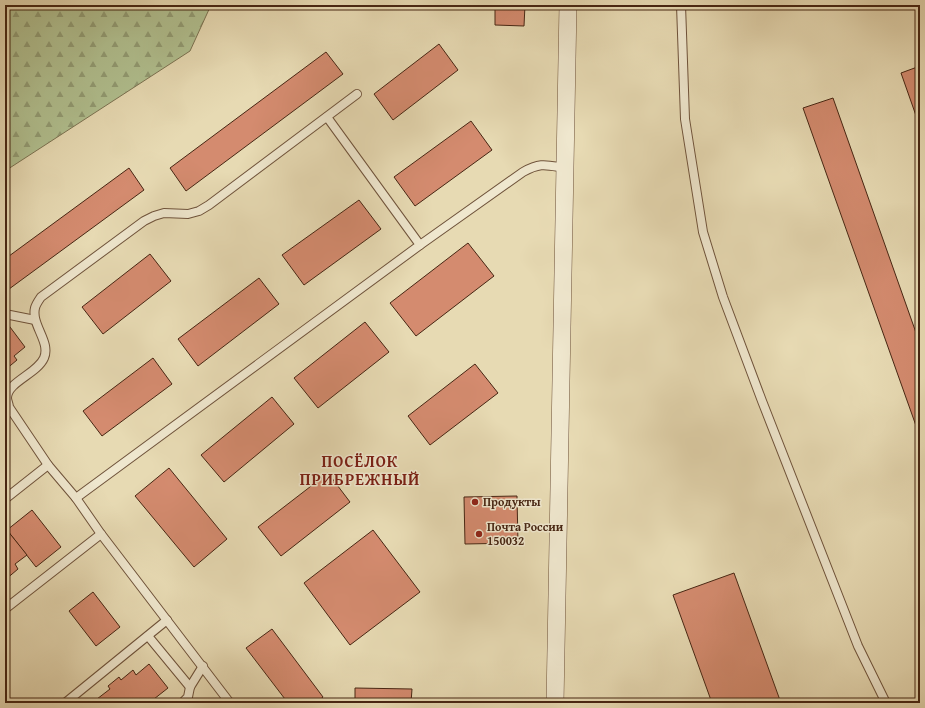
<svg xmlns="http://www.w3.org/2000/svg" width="925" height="708" viewBox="0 0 925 708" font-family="'Gentium Book Plus',serif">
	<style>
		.forest { fill: url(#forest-firs); stroke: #7c7352 }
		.building { fill: #d48b6f; stroke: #472613 }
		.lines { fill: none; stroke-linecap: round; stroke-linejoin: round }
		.lane-casing { stroke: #6f533b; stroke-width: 10 }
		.street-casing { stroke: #6f533b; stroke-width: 18 }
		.lane { stroke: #efe7ce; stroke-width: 8 }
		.street { stroke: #efe7ce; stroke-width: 17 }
		.poi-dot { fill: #8f2418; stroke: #efe7ce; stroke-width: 1.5 }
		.labels { text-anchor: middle; stroke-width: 3; stroke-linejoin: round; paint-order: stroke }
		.poi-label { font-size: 12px; font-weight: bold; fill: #472613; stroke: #efe7ce; text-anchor: start }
		.district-label { font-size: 16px; font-weight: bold; letter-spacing: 1px; fill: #7a1f14; stroke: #efe7ce }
	</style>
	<defs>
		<pattern id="forest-firs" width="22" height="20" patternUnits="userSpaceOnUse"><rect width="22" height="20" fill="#b1c090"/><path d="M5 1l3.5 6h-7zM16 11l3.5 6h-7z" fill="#929c74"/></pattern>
	</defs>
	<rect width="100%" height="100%" fill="#e7dab3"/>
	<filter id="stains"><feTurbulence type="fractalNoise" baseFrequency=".005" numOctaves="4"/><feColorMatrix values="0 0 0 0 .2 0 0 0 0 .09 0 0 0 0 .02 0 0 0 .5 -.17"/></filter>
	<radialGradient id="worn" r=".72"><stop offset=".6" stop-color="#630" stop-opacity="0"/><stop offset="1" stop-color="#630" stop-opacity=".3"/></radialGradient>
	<path class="forest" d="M 5,5 L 211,5 L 190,51 L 5,171 Z"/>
	<g class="building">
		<path d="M 495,5 L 525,5 L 524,26 L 495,25 Z"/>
		<path d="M 439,44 L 458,70 L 393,120 L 374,94 Z"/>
		<path d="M 326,52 L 343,74 L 186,191 L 170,168 Z"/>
		<path d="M 920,66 L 920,127 L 901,73 Z"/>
		<path d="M 833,98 L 920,344 L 920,437 L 803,108 Z"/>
		<path d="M 471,121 L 492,150 L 415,206 L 394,177 Z"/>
		<path d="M 129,168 L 144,190 L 5,292 L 5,259 Z"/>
		<path d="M 359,200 L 381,229 L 304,285 L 282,255 Z"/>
		<path d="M 468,243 L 494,276 L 416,336 L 390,303 Z"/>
		<path d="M 150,254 L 171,281 L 103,334 L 82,307 Z"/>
		<path d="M 259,278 L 279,304 L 198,366 L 178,339 Z"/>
		<path d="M 365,322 L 389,352 L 318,408 L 294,378 Z"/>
		<path d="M 7,323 L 25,347 L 14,356 L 17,360 L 5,370 L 7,372 L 5,374 L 5,325 Z"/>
		<path d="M 153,358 L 172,384 L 102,436 L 83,411 Z"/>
		<path d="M 475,364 L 498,393 L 430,445 L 408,416 Z"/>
		<path d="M 272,397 L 294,424 L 224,482 L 201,455 Z"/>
		<path d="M 169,468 L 227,539 L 194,567 L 135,496 Z"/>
		<path d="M 328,473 L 350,502 L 281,556 L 258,527 Z"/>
		<path d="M 517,496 L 518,543 L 465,544 L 464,497 Z"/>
		<path d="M 32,510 L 61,547 L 36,567 L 7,530 Z"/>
		<path d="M 7,530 L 27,555 L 15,564 L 18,569 L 5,580 L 5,531 Z"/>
		<path d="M 373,530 L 420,592 L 350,645 L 304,583 Z"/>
		<path d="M 734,573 L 781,703 L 712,703 L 673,595 Z"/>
		<path d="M 93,592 L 120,627 L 96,646 L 69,611 Z"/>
		<path d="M 272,629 L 323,697 L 316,703 L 288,703 L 246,648 Z"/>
		<path d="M 149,664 L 168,688 L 154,699 L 156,701 L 153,703 L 101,703 L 97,699 L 110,689 L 108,686 L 119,677 L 121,680 L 133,670 L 136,675 Z"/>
		<path d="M 355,688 L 412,689 L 411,703 L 355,703 Z"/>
	</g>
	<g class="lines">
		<g class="lane-casing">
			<g id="lane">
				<path d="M 681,5 L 685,119 L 703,232 L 723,297 L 762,401 L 858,646 L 886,703"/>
				<path d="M 420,245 L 523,172 C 541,162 546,165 565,168"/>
				<path d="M 5,314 L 35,320"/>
				<path d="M 76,498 L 420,245 L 327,117"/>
				<path d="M 5,499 L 48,465"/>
				<path d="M 5,609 L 101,534"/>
				<path d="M 148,636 L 190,687"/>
				<path d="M 65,703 L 167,620"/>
				<path d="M 182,703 L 188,697 L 190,687 L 203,666"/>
				<path d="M 230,703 L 101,534 L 76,498 L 48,465 L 9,407 C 9,404 7,401 7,398 C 7,382 37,374 44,358 C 51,342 31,325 35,308 C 36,304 39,300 41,297 L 144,221 L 154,216 L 164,213 L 188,214 L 199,211 L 209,205 L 357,94"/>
			</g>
		</g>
		<g class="street-casing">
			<path id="street" d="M 555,703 L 568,5"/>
		</g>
		<use href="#lane" class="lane"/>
		<use href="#street" class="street"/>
	</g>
	<g class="poi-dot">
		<circle cx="475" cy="502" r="4"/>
		<circle cx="479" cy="534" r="4"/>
	</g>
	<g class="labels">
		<g class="poi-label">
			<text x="483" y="506">Продукты</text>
			<text x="487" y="531">Почта России<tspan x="487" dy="14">150032</tspan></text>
		</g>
		<g class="district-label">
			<text x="360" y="467">ПОСЁЛОК<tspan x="360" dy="18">ПРИБРЕЖНЫЙ</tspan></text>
		</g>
	</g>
	<rect width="925" height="708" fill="none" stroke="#e7dab3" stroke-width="20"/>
	<rect x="6" y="6" width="913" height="696" fill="none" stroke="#472613" stroke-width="2"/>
	<rect x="10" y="10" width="905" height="688" fill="none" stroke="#472613"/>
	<rect width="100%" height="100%" filter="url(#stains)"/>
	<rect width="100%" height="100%" fill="url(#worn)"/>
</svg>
